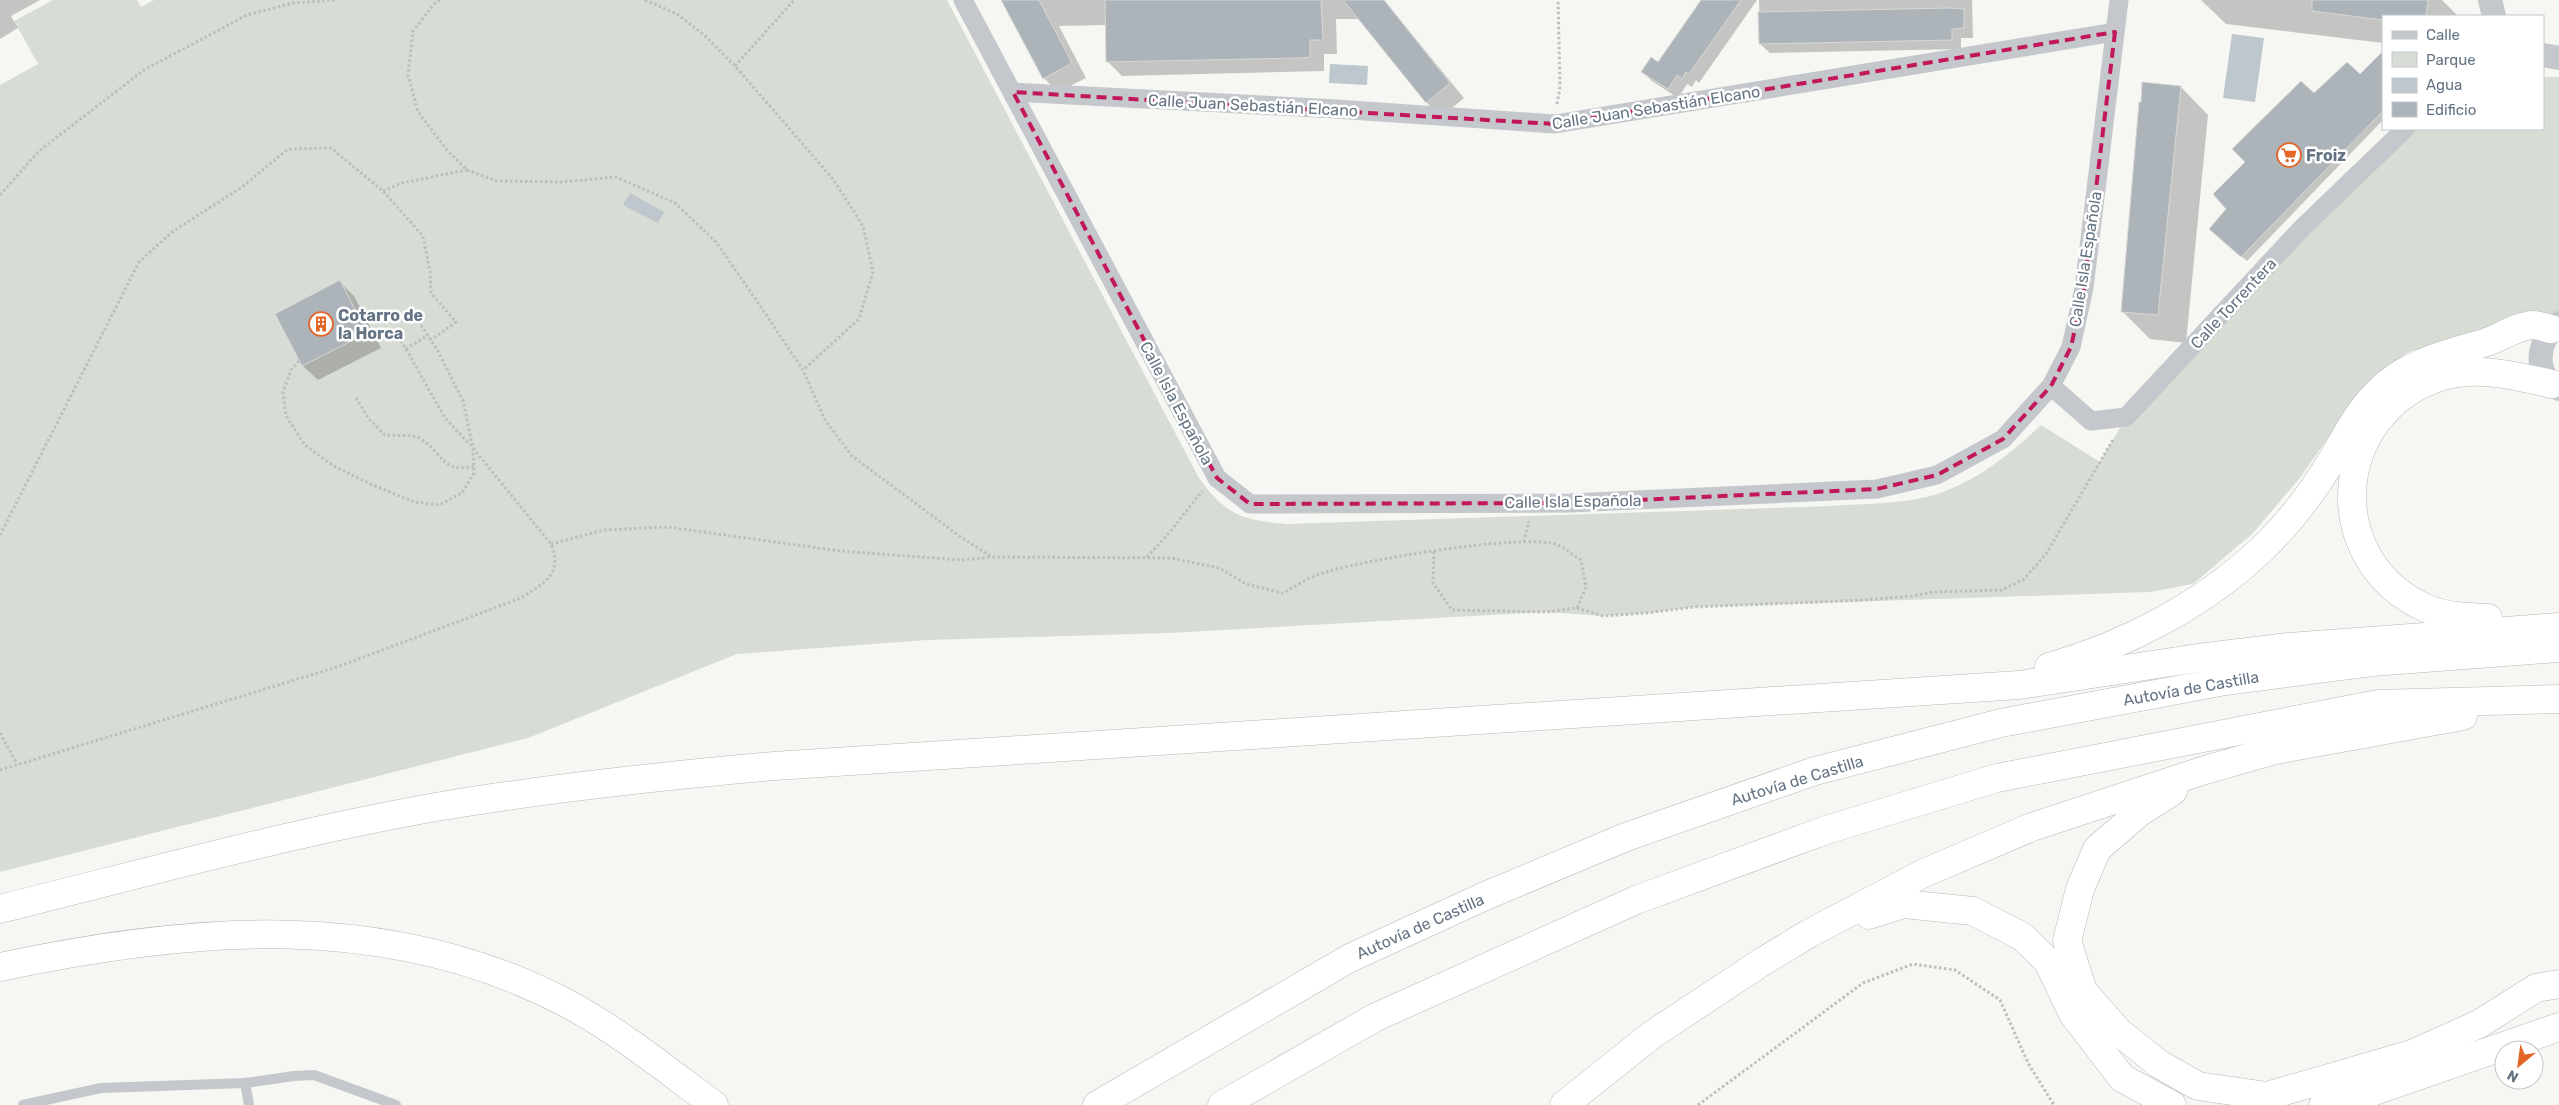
<svg xmlns="http://www.w3.org/2000/svg" width="2559" height="1105" viewBox="0 0 2559 1105" font-family="Rubik,sans-serif">
	<style>
		.green { fill: #d7ddd4 }
		.water { fill: #bdc7cd }
		.shadow { fill: #0003 }
		.building { fill: #acb3b9; stroke: #d8d8d6 }
		.lines { fill: none; stroke-linecap: round; stroke-linejoin: round }
		.motorway-casing { stroke: #b5b8bb; stroke-width: 29 }
		.path { stroke: #bcbec0; stroke-width: 3; stroke-dasharray: 2.5 2.5; stroke-linecap: butt }
		.service { stroke: #c4c7cb; stroke-width: 10 }
		.minor { stroke: #c4c7cb; stroke-width: 19 }
		.tertiary { stroke: #c4c7cb; stroke-width: 24 }
		.motorway { stroke: #fff; stroke-width: 28 }
		.marked { fill: none; stroke: #c2185b; stroke-width: 4; stroke-dasharray: 10 6; stroke-linejoin: round }
		.labels { text-anchor: middle; stroke-width: 5; stroke-linejoin: round; paint-order: stroke }
		.street-label { font-size: 16px; fill: #657484; stroke: #fff }
		.poi-label { font-size: 16px; font-weight: bold; fill: #657484; stroke: #fff; text-anchor: start }
	</style>
	<rect width="100%" height="100%" fill="#f6f7f3"/>
	<path class="green" d="M 53,0 L 137,0 L 141,7 L 154,0 L 947,0 L 1199,478 C 1227,516 1242,520 1287,524 L 1831,506 C 1858,504 1885,504 1911,500 C 1962,493 2005,459 2041,425 L 2100,462 L 2126,417 L 2405,129 L 2543,129 L 2543,77 L 2559,77 L 2559,323 L 2459,339 L 2408,352 L 2366,384 L 2299,479 L 2252,534 L 2193,584 L 2150,592 L 1694,607 L 1646,613 L 1603,616 L 1546,612 L 1169,633 L 927,640 L 737,654 L 528,738 L 0,872 L 0,85 L 38,64 L 14,21 Z"/>
	<g class="water">
		<path d="M 2232,34 L 2264,38 L 2255,102 L 2223,98 Z"/>
		<path d="M 1330,64 L 1368,66 L 1367,85 L 1329,83 Z"/>
		<path d="M 630,193 L 664,212 L 658,223 L 623,205 Z"/>
	</g>
	<g class="shadow">
		<path d="M 0,0 L 40,0 L 11,16 L 18,28 L 0,39 Z"/>
		<path d="M 1003,0 L 1384,0 L 1464,98 L 1441,117 L 1427,103 L 1360,19 L 1336,19 L 1337,54 L 1324,54 L 1324,71 L 1122,76 L 1107,61 L 1106,25 L 1059,26 L 1086,78 L 1058,92 L 1044,78 Z"/>
		<path d="M 1703,0 L 1757,0 L 1699,83 L 1696,80 L 1692,87 L 1687,84 L 1678,98 L 1652,81 L 1642,72 L 1658,63 Z"/>
		<path d="M 1759,0 L 1972,0 L 1973,38 L 1961,38 L 1961,49 L 1770,53 L 1760,44 Z"/>
		<path d="M 2201,0 L 2442,0 L 2457,15 L 2383,16 L 2383,43 L 2226,24 Z"/>
		<path d="M 2383,68 L 2383,120 L 2247,261 L 2215,233 L 2314,95 Z"/>
		<path d="M 2181,87 L 2208,115 L 2186,343 L 2150,339 L 2122,311 Z"/>
		<path d="M 340,282 L 354,296 L 381,348 L 318,380 L 303,366 L 276,315 Z"/>
	</g>
	<g class="building">
		<path d="M 1001,0 L 1039,0 L 1072,63 L 1043,79 Z"/>
		<path d="M 1105,0 L 1321,0 L 1323,40 L 1310,40 L 1310,57 L 1301,58 L 1106,62 Z"/>
		<path d="M 1343,0 L 1384,0 L 1450,83 L 1426,103 Z"/>
		<path d="M 1701,0 L 1741,0 L 1689,74 L 1686,72 L 1682,79 L 1677,75 L 1668,89 L 1641,72 L 1651,57 L 1658,62 Z"/>
		<path d="M 2312,0 L 2428,0 L 2426,16 L 2383,16 L 2383,20 L 2312,11 Z"/>
		<path d="M 1951,8 L 1964,9 L 1964,28 L 1952,29 L 1952,40 L 1759,44 L 1758,12 Z"/>
		<path d="M 2383,51 L 2383,111 L 2241,257 L 2209,229 L 2226,209 L 2213,194 L 2245,162 L 2232,149 L 2301,81 L 2314,93 L 2347,62 L 2360,74 Z"/>
		<path d="M 2142,82 L 2181,86 L 2158,315 L 2121,312 L 2139,102 L 2141,102 Z"/>
		<path d="M 340,280 L 367,333 L 302,366 L 275,314 Z"/>
	</g>
	<g class="lines">
		<g class="motorway-casing">
			<g id="motorway">
				<path d="M 2488,618 C 2467,617 2447,617 2428,609 C 2320,563 2330,413 2440,377 C 2477,365 2515,376 2552,384"/>
				<path d="M 2049,667 C 2126,645 2203,605 2262,549 C 2288,524 2313,492 2332,460 C 2350,429 2365,398 2396,377 C 2424,358 2455,352 2487,342 C 2501,337 2517,326 2533,325 C 2539,325 2546,328 2551,329"/>
				<path d="M 2173,791 L 2140,812 L 2097,849 L 2080,889 L 2067,941 L 2083,991 L 2119,1032 L 2159,1064 L 2198,1086 L 2267,1096 L 2412,1054 L 2479,1024 L 2536,988 L 2559,984"/>
				<path d="M 0,909 C 145,873 289,833 436,807 C 548,788 661,776 774,766 L 2019,685 L 2198,658 L 2289,647 L 2559,627"/>
				<path d="M 1869,915 L 1904,904 L 1973,911 L 2023,937 L 2048,962 L 2073,1014 L 2122,1078 L 2172,1105"/>
				<path d="M 0,967 C 193,926 390,909 570,1005 C 621,1033 667,1070 714,1105"/>
				<path d="M 1097,1105 L 1350,958 L 1485,896 L 1626,837 L 1815,771 L 2001,723 L 2225,681 L 2372,662 L 2559,648"/>
				<path d="M 1222,1105 L 1374,1018 L 1636,900 L 1826,830 L 1997,778 L 2378,704 L 2559,699"/>
				<path d="M 1564,1105 L 1653,1034 L 1762,962 L 1808,934 L 1924,873 L 2032,827 L 2205,770 L 2275,750 L 2463,716"/>
				<path d="M 2323,1105 L 2357,1097 L 2559,1027"/>
			</g>
		</g>
		<g class="path">
			<path d="M 440,0 L 434,4 L 413,31 L 408,75 L 418,112 L 447,150 L 467,170 L 497,181 L 563,182 L 616,177 L 675,203 L 716,242 L 767,316 L 803,370 L 825,420 L 852,456 L 962,538 L 992,557 L 1171,558 L 1219,568 L 1246,584 L 1283,593 C 1295,587 1307,578 1320,574 C 1355,561 1529,532 1558,545 C 1566,549 1573,555 1581,560 L 1586,587 L 1577,608 L 1546,612 L 1452,610 L 1433,583 L 1434,551"/>
			<path d="M 645,0 L 677,14 L 704,35 L 735,66 L 833,179 L 863,226 L 873,272 L 859,319 L 803,370"/>
			<path d="M 735,66 L 794,0"/>
			<path d="M 1557,104 L 1560,87 L 1558,0"/>
			<path d="M 383,191 L 402,183 L 467,170"/>
			<path d="M 0,195 L 39,151 L 144,70 L 247,15 L 293,3 L 336,0"/>
			<path d="M 406,349 L 428,335"/>
			<path d="M 299,361 L 291,370 L 283,392 L 286,416 L 305,445 L 332,465 L 368,483 L 414,502 L 439,505 L 462,493 L 474,473 L 473,448 L 445,418 L 402,342 L 379,333 L 367,333"/>
			<path d="M 356,398 L 369,419 L 385,435 C 395,436 413,434 421,439 C 444,454 440,472 474,467"/>
			<path d="M 0,535 L 139,262 L 172,232 L 242,187 L 288,149 L 331,148 L 383,191 L 423,236 L 430,271 L 431,293 L 456,322 L 431,340"/>
			<path d="M 1524,542 L 1529,521"/>
			<path d="M 551,544 L 604,530 L 667,527 L 840,551 L 961,560 L 991,557"/>
			<path d="M 1147,557 L 1170,532 L 1202,491"/>
			<path d="M 1577,608 L 1603,616 L 1646,613 L 1694,607 L 1865,600 L 1912,596 L 1934,592 L 2002,590 L 2024,579 L 2046,554 L 2114,438"/>
			<path d="M 0,733 L 17,764"/>
			<path d="M 0,770 L 337,667 L 521,598 C 545,582 563,575 551,544 L 473,448 L 463,401 L 438,351 L 419,322"/>
			<path d="M 1698,1105 L 1863,983 L 1913,964 L 1955,970 L 2000,1000 L 2028,1063 L 2054,1105"/>
		</g>
		<g class="service">
			<path d="M 245,1083 L 249,1105"/>
			<path d="M 23,1105 L 101,1088 L 245,1083 L 294,1076 L 314,1075 L 396,1105"/>
		</g>
		<g class="minor">
			<path d="M 963,0 L 1217,478 L 1250,504 L 1570,503 L 1877,489 L 1937,475 L 2003,439 L 2051,386 L 2071,347 L 2084,288 L 2119,0"/>
			<path d="M 1013,92 L 1336,109 L 1555,124 L 2115,32"/>
			<path d="M 2051,386 L 2091,421 L 2126,417 L 2302,228 L 2405,129"/>
		</g>
		<g class="tertiary">
			<path d="M 2490,0 L 2494,16"/>
			<path d="M 2543,55 L 2559,58"/>
			<path d="M 2559,323 C 2537,340 2532,373 2559,389"/>
		</g>
		<use href="#motorway" class="motorway"/>
	</g>
	<path class="marked" d="M 2115,32 L 2084,288 L 2071,347 L 2051,386 L 2003,439 L 1937,475 L 1877,489 L 1570,503 L 1250,504 L 1217,478 L 1013,92 L 1555,124 Z"/>
	<defs>
		<g id="supermarket-ring" transform="scale(1.25)"><circle r="9.5" fill="#fff" stroke="#e36527" stroke-width="1.5"/><path d="M-6-5.5h2.5l.6 2H6L4.5 2H-2.5L-4.4-4H-6ZM-1.5 3.2a1.3 1.3 0 1 0 .1 0ZM3 3.2a1.3 1.3 0 1 0 .1 0Z" fill="#e36527"/></g>
		<g id="building-ring" transform="scale(1.25)"><circle r="9.5" fill="#fff" stroke="#e36527" stroke-width="1.5"/><path d="M-4-6H4V6H1V3H-1V6H-4ZM-2.5-4.3h1.7v1.8h-1.7ZM.8-4.3h1.7v1.8H.8ZM-2.5-1h1.7V.8h-1.7ZM.8-1h1.7V.8H.8Z" fill="#e36527"/></g>
	</defs>
	<g fill-rule="evenodd">
		<use href="#supermarket-ring" x="2289" y="155"/>
		<use href="#building-ring" x="321" y="324"/>
	</g>
	<g class="labels">
		<g class="street-label">
			<text transform="translate(1253 105) rotate(3)" y="6">Calle Juan Sebastián Elcano</text>
			<text transform="translate(1656 107) rotate(-9)" y="6">Calle Juan Sebastián Elcano</text>
			<text transform="translate(2085 259) rotate(-81)" y="6">Calle Isla Española</text>
			<text transform="translate(2233 303) rotate(-47)" y="6">Calle Torrentera</text>
			<text transform="translate(1177 403) rotate(62)" y="6">Calle Isla Española</text>
			<text transform="translate(1573 501) rotate(-1)" y="6">Calle Isla Española</text>
			<text transform="translate(2191 688) rotate(-10)" y="6">Autovía de Castilla</text>
			<text transform="translate(1797 780) rotate(-17)" y="6">Autovía de Castilla</text>
			<text transform="translate(1420 926) rotate(-24)" y="6">Autovía de Castilla</text>
		</g>
		<g class="poi-label">
			<text x="2306" y="161">Froiz</text>
			<text x="338" y="321">Cotarro de<tspan x="338" dy="18">la Horca</tspan></text>
		</g>
	</g>
	<rect x="2382" y="15" width="162" height="115" fill="#ffffff" stroke="#c1c7ce"/>
	<rect x="2392" y="31" width="25" height="8" fill="#c4c7cb" stroke="#c1c7ce"/>
	<text x="2426" y="40" font-size="15" fill="#657484">Calle</text>
	<rect x="2392" y="52" width="25" height="15" fill="#d7ddd4" stroke="#c1c7ce"/>
	<text x="2426" y="65" font-size="15" fill="#657484">Parque</text>
	<rect x="2392" y="78" width="25" height="15" fill="#bdc7cd" stroke="#c1c7ce"/>
	<text x="2426" y="90" font-size="15" fill="#657484">Agua</text>
	<rect x="2392" y="102" width="25" height="15" fill="#acb3b9" stroke="#c1c7ce"/>
	<text x="2426" y="115" font-size="15" fill="#657484">Edificio</text>
	<g transform="translate(2519 1065) rotate(209)"><circle r="24" fill="#ffffff" stroke="#c1c7ce"/>
	<path d="M0-4L9 19L0 12L-9 19Z" fill="#e36527"/>
	<text y="-8" font-size="14" font-weight="bold" text-anchor="middle" fill="#657484">N</text>
	</g>
</svg>
